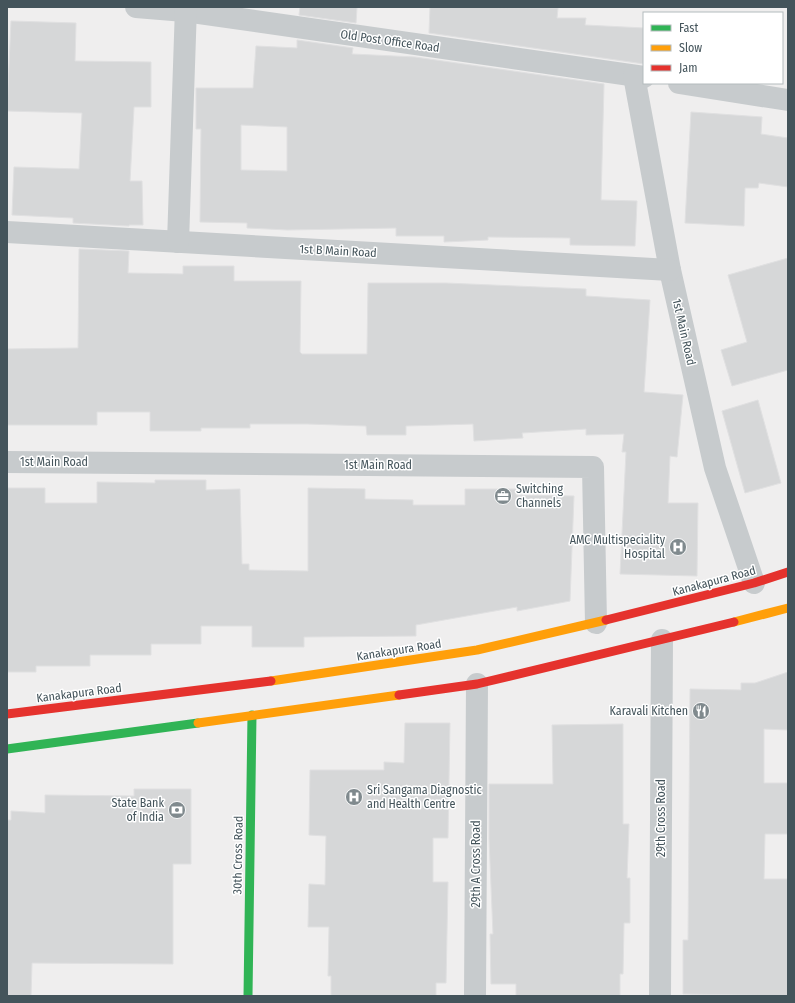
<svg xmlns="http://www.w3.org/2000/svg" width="795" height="1003" viewBox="0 0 795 1003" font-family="'Fira Sans Condensed',sans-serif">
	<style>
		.building { fill: #d6d7d8; stroke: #e0e0e1; fill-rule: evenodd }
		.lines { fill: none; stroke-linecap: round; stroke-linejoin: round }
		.street { stroke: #c7cbcd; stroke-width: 22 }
		.fast { stroke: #30b455; stroke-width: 9 }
		.slow { stroke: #ff9f0a; stroke-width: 9 }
		.jam { stroke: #e5322d; stroke-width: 9 }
		.labels { text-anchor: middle; stroke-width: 3; stroke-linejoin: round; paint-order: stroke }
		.street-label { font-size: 12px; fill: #44545b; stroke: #fff }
		.poi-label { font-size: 12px; fill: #44545b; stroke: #fff; text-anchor: end }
	</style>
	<rect width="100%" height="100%" fill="#efeeee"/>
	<g class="building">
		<path d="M 300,7 L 357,7 L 356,23 L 299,15 Z"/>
		<path d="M 430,7 L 558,8 L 557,18 L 586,18 L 585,25 L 644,28 L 644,64 L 429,33 Z"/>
		<path d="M 11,21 L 76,23 L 75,61 L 151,62 L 151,107 L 134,107 L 130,181 L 142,181 L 143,225 L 129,225 L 129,226 L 73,223 L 73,218 L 12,215 L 14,167 L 79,169 L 82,113 L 7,111 Z"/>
		<path d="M 297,40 L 353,48 L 352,54 L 415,57 L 604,84 L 601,200 L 637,201 L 635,246 L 570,245 L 570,238 L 488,237 L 488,240 L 444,242 L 444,236 L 396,236 L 396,228 L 287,230 L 247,228 L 247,223 L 200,222 L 201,129 L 196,129 L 196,88 L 253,88 L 256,46 L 297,48 ZM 241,125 L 287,127 L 287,171 L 241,170 Z"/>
		<path d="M 691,112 L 762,117 L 761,134 L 788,138 L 788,187 L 759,183 L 758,188 L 745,188 L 744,226 L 685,223 Z"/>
		<path d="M 79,249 L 129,251 L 128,273 L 183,274 L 183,266 L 234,266 L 234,281 L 301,281 L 300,352 L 302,354 L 367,354 L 368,283 L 446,283 L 586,289 L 586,296 L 650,300 L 644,392 L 683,395 L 677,457 L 670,456 L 668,503 L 698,503 L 697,576 L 620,574 L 626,452 L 622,452 L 624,434 L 586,435 L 586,429 L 522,433 L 523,438 L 474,441 L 473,424 L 406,426 L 406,435 L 367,435 L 366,426 L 308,424 L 250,424 L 250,428 L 201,428 L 201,431 L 150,431 L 150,412 L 97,412 L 97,425 L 7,425 L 7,349 L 78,348 Z"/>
		<path d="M 788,258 L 788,370 L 732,386 L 721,350 L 747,342 L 728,275 Z"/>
		<path d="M 758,400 L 781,483 L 745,493 L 722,411 Z"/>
		<path d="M 155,480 L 206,480 L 206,490 L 240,489 L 242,564 L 249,564 L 249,570 L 308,571 L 308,488 L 365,489 L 365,499 L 413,500 L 413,505 L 465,505 L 465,489 L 516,489 L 516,495 L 574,496 L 570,601 L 517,611 L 517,607 L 416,625 L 416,636 L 304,637 L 304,647 L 252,647 L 252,626 L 201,626 L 201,644 L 151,644 L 151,655 L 90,655 L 90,666 L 36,666 L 36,672 L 7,672 L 7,488 L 45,488 L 45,503 L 97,503 L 97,482 L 155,483 Z"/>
		<path d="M 788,672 L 788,730 L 764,729 L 764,783 L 788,783 L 788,834 L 765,834 L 764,879 L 788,879 L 788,996 L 683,994 L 683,940 L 688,940 L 690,689 L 741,690 L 741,683 L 755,683 Z"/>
		<path d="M 405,723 L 450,723 L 448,838 L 433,838 L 433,882 L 448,882 L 446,983 L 436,983 L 436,996 L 331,996 L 331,976 L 328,976 L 329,927 L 308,927 L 309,884 L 325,885 L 326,836 L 309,835 L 310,770 L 384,770 L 384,762 L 404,763 Z"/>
		<path d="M 623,724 L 623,824 L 629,824 L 627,878 L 630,878 L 630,923 L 624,923 L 623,974 L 620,974 L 620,996 L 516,996 L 516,984 L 491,984 L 490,934 L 493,934 L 489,838 L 489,784 L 553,784 L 552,725 Z"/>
		<path d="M 134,789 L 191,789 L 191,864 L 173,864 L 173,964 L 32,963 L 31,996 L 7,996 L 7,820 L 11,820 L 11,811 L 45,813 L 45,795 L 134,796 Z"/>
	</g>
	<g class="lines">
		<g class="street">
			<path d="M 136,7 L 185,11 L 644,77"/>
			<path d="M 634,76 L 670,270 L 715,468 L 754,583"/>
			<path d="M 679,83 L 788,100"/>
			<path d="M 7,232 L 670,270"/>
			<path d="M 178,242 L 186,7"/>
			<path d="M 7,462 L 593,467 L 596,623"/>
			<path d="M 475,996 L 477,684"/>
			<path d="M 660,996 L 662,640"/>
		</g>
		<g class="fast">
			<path d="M 7,749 L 198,723"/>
			<path d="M 248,996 L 252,715"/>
		</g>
		<g class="slow">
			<path d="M 734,622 L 788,608"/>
			<path d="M 271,681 L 477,650 L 606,620"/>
			<path d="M 198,723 L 399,695"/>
		</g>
		<g class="jam">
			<path d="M 606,620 L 754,583 L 788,572"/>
			<path d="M 399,695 L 477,684 L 734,622"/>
			<path d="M 7,714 L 271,681"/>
		</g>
	</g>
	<defs>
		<g id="office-disc" transform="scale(0.9)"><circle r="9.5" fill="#808a8e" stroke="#fff"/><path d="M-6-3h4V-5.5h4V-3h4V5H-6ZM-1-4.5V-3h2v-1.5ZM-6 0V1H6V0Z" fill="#fff"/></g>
		<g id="hospital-disc" transform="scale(0.9)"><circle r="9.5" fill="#808a8e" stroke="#fff"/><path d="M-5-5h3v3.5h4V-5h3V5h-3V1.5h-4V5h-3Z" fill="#fff"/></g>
		<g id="restaurant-disc" transform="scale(0.9)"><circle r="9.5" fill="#808a8e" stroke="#fff"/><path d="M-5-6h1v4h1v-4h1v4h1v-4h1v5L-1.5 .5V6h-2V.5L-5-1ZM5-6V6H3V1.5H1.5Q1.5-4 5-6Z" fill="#fff"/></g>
		<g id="bank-disc" transform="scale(0.9)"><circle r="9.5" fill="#808a8e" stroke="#fff"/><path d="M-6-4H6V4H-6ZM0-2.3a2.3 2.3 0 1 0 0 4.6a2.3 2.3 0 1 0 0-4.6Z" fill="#fff"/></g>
	</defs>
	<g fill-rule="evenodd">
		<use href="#office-disc" x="503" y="496"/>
		<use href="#hospital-disc" x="678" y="547"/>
		<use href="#restaurant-disc" x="701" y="711"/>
		<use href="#hospital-disc" x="354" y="797"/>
		<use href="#bank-disc" x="177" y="810"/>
	</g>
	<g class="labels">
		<g class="street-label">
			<text transform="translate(390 41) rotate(8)" y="4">Old Post Office Road</text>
			<text transform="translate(338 251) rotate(3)" y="4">1st B Main Road</text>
			<text transform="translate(684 332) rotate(77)" y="4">1st Main Road</text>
			<text x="54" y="466">1st Main Road</text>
			<text x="378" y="469">1st Main Road</text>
			<text transform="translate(714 581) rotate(-15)" y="4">Kanakapura Road</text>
			<text transform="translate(399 650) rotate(-9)" y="4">Kanakapura Road</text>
			<text transform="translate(79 693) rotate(-7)" y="4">Kanakapura Road</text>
			<text transform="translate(661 818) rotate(-90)" y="4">29th Cross Road</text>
			<text transform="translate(238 855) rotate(-89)" y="4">30th Cross Road</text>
			<text transform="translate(476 864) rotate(-90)" y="4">29th A Cross Road</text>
		</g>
		<g class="poi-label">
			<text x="516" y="493" text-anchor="start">Switching<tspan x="516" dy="14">Channels</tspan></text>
			<text x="665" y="544">AMC Multispeciality<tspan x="665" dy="14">Hospital</tspan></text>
			<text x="688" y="715">Karavali Kitchen</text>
			<text x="367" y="794" text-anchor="start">Sri Sangama Diagnostic<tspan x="367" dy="14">and Health Centre</tspan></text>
			<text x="164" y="807">State Bank<tspan x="164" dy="14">of India</tspan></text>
		</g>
	</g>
	<rect width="795" height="1003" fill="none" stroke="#44545b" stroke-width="16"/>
	<rect x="643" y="12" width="140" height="72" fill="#ffffff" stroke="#b4bbbd"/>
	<rect x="651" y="25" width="20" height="6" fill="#30b455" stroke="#b4bbbd"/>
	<text x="679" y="32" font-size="12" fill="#44545b">Fast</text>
	<rect x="651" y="45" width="20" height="6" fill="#ff9f0a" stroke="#b4bbbd"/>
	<text x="679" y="52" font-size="12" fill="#44545b">Slow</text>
	<rect x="651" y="65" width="20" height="6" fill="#e5322d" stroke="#b4bbbd"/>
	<text x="679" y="72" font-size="12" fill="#44545b">Jam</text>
</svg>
